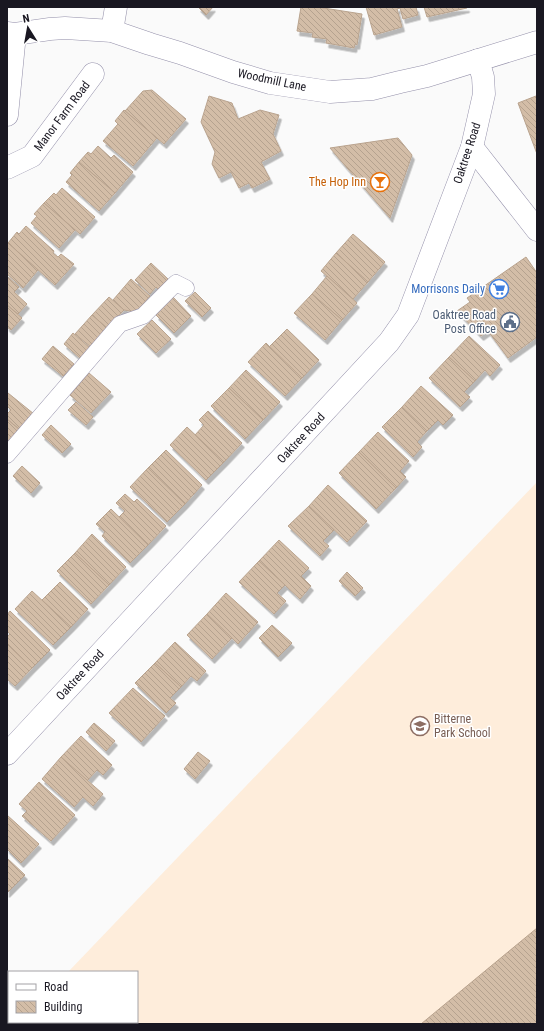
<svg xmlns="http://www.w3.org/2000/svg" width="544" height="1031" viewBox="0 0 544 1031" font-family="'Roboto Condensed',sans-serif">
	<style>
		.education { fill: #feeddb }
		.building { fill: url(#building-back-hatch); stroke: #b9a38e; filter: url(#shadow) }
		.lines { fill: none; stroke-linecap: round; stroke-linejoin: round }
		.service-casing { stroke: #9490aa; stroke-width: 17 }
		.minor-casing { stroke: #9490aa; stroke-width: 23 }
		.tertiary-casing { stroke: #9490aa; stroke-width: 23 }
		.service { stroke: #fff; stroke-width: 16 }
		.minor { stroke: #fff; stroke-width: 22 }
		.tertiary { stroke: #fff; stroke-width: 22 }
		.labels { text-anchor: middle; stroke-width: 3; stroke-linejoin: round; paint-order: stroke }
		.street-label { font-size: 12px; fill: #191721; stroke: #fff }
		.food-label { font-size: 12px; fill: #c56008; stroke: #fff; text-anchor: end }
		.shop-label { font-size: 12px; fill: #366cbe; stroke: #fff; text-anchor: end }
		.service-label { font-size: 12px; fill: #4e5e75; stroke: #fff; text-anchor: end }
		.education-label { font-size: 12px; fill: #785e54; stroke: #fff; text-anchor: start }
	</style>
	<defs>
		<pattern id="building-back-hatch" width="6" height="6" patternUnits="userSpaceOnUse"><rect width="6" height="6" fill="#d3bda7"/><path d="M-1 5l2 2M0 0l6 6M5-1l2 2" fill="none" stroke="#b5a28f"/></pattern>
		<filter id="shadow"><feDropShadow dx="2.5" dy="4.5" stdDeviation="0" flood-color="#0004"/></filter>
	</defs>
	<rect width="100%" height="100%" fill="#fafafa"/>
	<path class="education" d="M 537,482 L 537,1024 L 111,1024 L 109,1022 L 137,1022 L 137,972 L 70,972 L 69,971 Z"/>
	<g class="building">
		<path d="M 198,7 L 213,7 L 206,15 Z"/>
		<path d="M 301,7 L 317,7 L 362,14 L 357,45 L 355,44 L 354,48 L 326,43 L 327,39 L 312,37 L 313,33 L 297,31 Z"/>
		<path d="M 366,7 L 416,7 L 418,15 L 403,19 L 400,8 L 397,9 L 402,27 L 374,35 Z"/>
		<path d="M 424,7 L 467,7 L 467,8 L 427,17 Z"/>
		<path d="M 152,90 L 186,119 L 164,144 L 125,111 L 143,91 Z"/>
		<path d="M 209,96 L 232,103 L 238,119 L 260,110 L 279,115 L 273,134 L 281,151 L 261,162 L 270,179 L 252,188 L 249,183 L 239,188 L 231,172 L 219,178 L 212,164 L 215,152 L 201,122 Z"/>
		<path d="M 536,96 L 537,98 L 537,154 L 518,103 Z"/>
		<path d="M 124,110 L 157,138 L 133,166 L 103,141 L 118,124 L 115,121 Z"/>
		<path d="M 398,138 L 412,155 L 390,218 L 330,148 Z"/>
		<path d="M 98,146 L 111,158 L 114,155 L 133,172 L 115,193 L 79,162 L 88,152 L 91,154 Z"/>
		<path d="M 79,162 L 115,193 L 99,211 L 66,182 L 72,175 L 70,173 Z"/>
		<path d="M 62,188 L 95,217 L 80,234 L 44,203 L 54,193 L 56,195 Z"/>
		<path d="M 44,203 L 75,230 L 59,248 L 31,223 L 37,216 L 34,214 Z"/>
		<path d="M 26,226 L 54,251 L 53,253 L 58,257 L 61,254 L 74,264 L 55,285 L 8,243 L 17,232 L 19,234 Z"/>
		<path d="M 353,234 L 385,262 L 368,282 L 336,253 Z"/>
		<path d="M 8,243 L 38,270 L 23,288 L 7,274 L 7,244 Z"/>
		<path d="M 336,253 L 368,282 L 353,299 L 321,271 Z"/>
		<path d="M 526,257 L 537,273 L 537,337 L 508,358 L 488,331 L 481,336 L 457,311 L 470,302 L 467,298 Z"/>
		<path d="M 151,263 L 168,279 L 158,289 L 156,287 L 150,294 L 135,280 Z"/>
		<path d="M 7,276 L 19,287 L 14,292 L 27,304 L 18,314 L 7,305 Z"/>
		<path d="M 327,276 L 357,303 L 342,320 L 312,294 Z"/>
		<path d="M 131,279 L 150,296 L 136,312 L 124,310 L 113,300 Z"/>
		<path d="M 195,292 L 211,308 L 202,317 L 185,301 Z"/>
		<path d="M 312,294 L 342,320 L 325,340 L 294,313 Z"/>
		<path d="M 109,297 L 124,310 L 107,328 L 92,315 Z"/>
		<path d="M 173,297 L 191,316 L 174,333 L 156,315 Z"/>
		<path d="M 7,305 L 22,318 L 11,330 L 7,327 Z"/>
		<path d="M 92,315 L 107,328 L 91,347 L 75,334 Z"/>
		<path d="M 152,320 L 171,339 L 156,353 L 137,334 Z"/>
		<path d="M 287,329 L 319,360 L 302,378 L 269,347 Z"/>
		<path d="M 73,333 L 90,348 L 80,358 L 64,344 Z"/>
		<path d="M 469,336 L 500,365 L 490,376 L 485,370 L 475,381 L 449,357 Z"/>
		<path d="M 266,343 L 302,378 L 285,396 L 248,362 Z"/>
		<path d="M 53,346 L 74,364 L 63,376 L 42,359 Z"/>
		<path d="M 449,357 L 475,381 L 464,392 L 470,397 L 460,407 L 429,378 Z"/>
		<path d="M 246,370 L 280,402 L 263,420 L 229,388 Z"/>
		<path d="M 89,373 L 111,392 L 91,413 L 70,395 Z"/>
		<path d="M 421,386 L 453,415 L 443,425 L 438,420 L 427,431 L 402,407 Z"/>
		<path d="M 229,388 L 263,420 L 245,439 L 211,406 Z"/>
		<path d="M 8,393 L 34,414 L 20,430 L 7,419 L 7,414 L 11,410 L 7,406 L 7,394 Z"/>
		<path d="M 76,402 L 93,417 L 86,425 L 68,410 Z"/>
		<path d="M 402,407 L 427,431 L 417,442 L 422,447 L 413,457 L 382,427 Z"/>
		<path d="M 208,411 L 242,443 L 224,462 L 195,435 L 204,425 L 199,420 Z"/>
		<path d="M 7,419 L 20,430 L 7,444 Z"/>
		<path d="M 51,425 L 71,444 L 62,453 L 42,435 Z"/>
		<path d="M 187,427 L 224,462 L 206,480 L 170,445 Z"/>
		<path d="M 378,432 L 409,461 L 400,471 L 406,477 L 396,488 L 359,452 Z"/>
		<path d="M 166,450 L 202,485 L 185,504 L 148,468 Z"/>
		<path d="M 359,452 L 396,488 L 376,509 L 339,473 Z"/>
		<path d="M 22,466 L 40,483 L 31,493 L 13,476 Z"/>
		<path d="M 148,468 L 185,504 L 167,522 L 130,487 Z"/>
		<path d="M 328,485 L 367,521 L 347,542 L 309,506 Z"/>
		<path d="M 125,494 L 134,502 L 137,499 L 166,526 L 148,545 L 119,517 L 125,511 L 116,503 Z"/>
		<path d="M 309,506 L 334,530 L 323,541 L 329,546 L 320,556 L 288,526 Z"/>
		<path d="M 111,509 L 148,545 L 130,563 L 102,536 L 105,532 L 96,524 Z"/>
		<path d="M 92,534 L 126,567 L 109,585 L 75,553 Z"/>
		<path d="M 279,540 L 309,568 L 301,576 L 311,586 L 300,599 L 259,561 Z"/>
		<path d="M 75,553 L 109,585 L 91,604 L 57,571 Z"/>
		<path d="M 259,561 L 285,585 L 277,593 L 286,601 L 274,614 L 239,582 Z"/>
		<path d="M 347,572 L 363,588 L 355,596 L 339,581 Z"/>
		<path d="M 60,582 L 88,609 L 71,627 L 42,600 Z"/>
		<path d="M 32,591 L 71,627 L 53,645 L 15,609 Z"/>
		<path d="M 226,593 L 258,622 L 238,644 L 207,614 Z"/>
		<path d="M 10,611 L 50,650 L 32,668 L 7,644 L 7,637 L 10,634 L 7,631 L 7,615 Z"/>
		<path d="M 207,614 L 232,638 L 212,659 L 187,635 Z"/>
		<path d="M 272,625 L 292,643 L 278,657 L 259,638 Z"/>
		<path d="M 175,642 L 206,671 L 197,681 L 191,676 L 181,687 L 155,663 Z"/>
		<path d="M 7,644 L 32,668 L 15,686 L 7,679 Z"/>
		<path d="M 155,663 L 181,687 L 170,698 L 176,703 L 166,713 L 135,683 Z"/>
		<path d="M 133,688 L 165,716 L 141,742 L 109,713 Z"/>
		<path d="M 94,723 L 115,741 L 106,751 L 86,732 Z"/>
		<path d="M 81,736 L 112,765 L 103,775 L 97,770 L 87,781 L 61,757 Z"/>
		<path d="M 198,752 L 210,761 L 195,779 L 184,769 Z"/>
		<path d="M 61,757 L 103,794 L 93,806 L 83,797 L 74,807 L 42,779 Z"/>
		<path d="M 39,782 L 75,815 L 51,841 L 22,816 L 27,811 L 19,804 Z"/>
		<path d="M 7,815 L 39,844 L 21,863 L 7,849 Z"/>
		<path d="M 7,858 L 25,875 L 7,893 Z"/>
		<path d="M 537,928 L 537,1024 L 421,1024 Z"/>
	</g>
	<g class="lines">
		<g class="service-casing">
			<path id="service" d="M 7,455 L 120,324 L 143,316 L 176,283 L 186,288"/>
		</g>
		<g class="minor-casing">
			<g id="minor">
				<path d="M 112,31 L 116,7"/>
				<path d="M 7,115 L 15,34"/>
				<path d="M 472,147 L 537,230"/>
				<path d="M 7,168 L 32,156 L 93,74"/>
				<path d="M 7,754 L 389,342 L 408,315 L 472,147 L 484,94 L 483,77 L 478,60"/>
			</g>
		</g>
		<g class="tertiary-casing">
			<path id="tertiary" d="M 7,33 L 15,34 L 50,29 L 65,28 L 112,31 L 150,44 L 180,53 L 233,72 L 270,83 L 330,92 L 372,89 L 400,82 L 427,76 L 537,42"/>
		</g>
		<use href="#service" class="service"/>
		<use href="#minor" class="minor"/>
		<use href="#tertiary" class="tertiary"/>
	</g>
	<defs>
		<g id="bar-ring" transform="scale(1)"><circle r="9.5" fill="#fff" stroke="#e8710a" stroke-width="1.5"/><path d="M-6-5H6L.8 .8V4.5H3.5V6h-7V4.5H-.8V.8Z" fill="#e8710a"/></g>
		<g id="supermarket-ring" transform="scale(1)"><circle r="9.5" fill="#fff" stroke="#3f7fe0" stroke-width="1.5"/><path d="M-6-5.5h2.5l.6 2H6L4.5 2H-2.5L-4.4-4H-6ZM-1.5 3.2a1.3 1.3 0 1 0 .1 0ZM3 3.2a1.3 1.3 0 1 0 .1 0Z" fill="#3f7fe0"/></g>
		<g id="civic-ring" transform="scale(1)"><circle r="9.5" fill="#fff" stroke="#5c6f8a" stroke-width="1.5"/><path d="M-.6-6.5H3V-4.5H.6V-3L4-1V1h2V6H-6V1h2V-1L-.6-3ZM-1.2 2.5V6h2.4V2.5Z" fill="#5c6f8a"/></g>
		<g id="school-ring" transform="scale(1)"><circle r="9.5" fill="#fff" stroke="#8d6e63" stroke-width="1.5"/><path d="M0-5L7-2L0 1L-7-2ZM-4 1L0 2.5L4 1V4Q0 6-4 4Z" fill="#8d6e63"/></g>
	</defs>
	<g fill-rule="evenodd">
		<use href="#bar-ring" x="380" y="182"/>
		<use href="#supermarket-ring" x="499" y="289"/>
		<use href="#civic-ring" x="510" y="322"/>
		<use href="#school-ring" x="420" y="726"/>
	</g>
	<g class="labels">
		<g class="street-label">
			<text transform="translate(272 80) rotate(12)" y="4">Woodmill Lane</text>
			<text transform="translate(62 116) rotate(-53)" y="4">Manor Farm Road</text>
			<text transform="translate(467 153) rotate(-72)" y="4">Oaktree Road</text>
			<text transform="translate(301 438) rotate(-47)" y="4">Oaktree Road</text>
			<text transform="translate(80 675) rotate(-47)" y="4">Oaktree Road</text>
		</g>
		<g class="food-label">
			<text x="366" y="186">The Hop Inn</text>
		</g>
		<g class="shop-label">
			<text x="485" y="293">Morrisons Daily</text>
		</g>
		<g class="service-label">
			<text x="496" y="319">Oaktree Road<tspan x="496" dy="14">Post Office</tspan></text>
		</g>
		<g class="education-label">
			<text x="434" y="723">Bitterne<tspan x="434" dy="14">Park School</tspan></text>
		</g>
	</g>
	<rect width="544" height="1031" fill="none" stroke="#191721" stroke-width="16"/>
	<rect x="8" y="971" width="130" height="52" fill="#ffffff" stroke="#a3a2a6"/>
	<rect x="16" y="984" width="20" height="6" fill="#ffffff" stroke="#a3a2a6"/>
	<text x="44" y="991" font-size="12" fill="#191721">Road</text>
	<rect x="16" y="1001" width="20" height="12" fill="url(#building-back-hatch)" stroke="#a3a2a6"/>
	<text x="44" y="1011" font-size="12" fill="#191721">Building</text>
	<g transform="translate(28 28) rotate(349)" stroke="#ffffff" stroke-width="3" paint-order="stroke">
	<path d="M0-3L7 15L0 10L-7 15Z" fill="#191721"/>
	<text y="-6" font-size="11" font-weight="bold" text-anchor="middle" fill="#191721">N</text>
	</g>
</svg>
